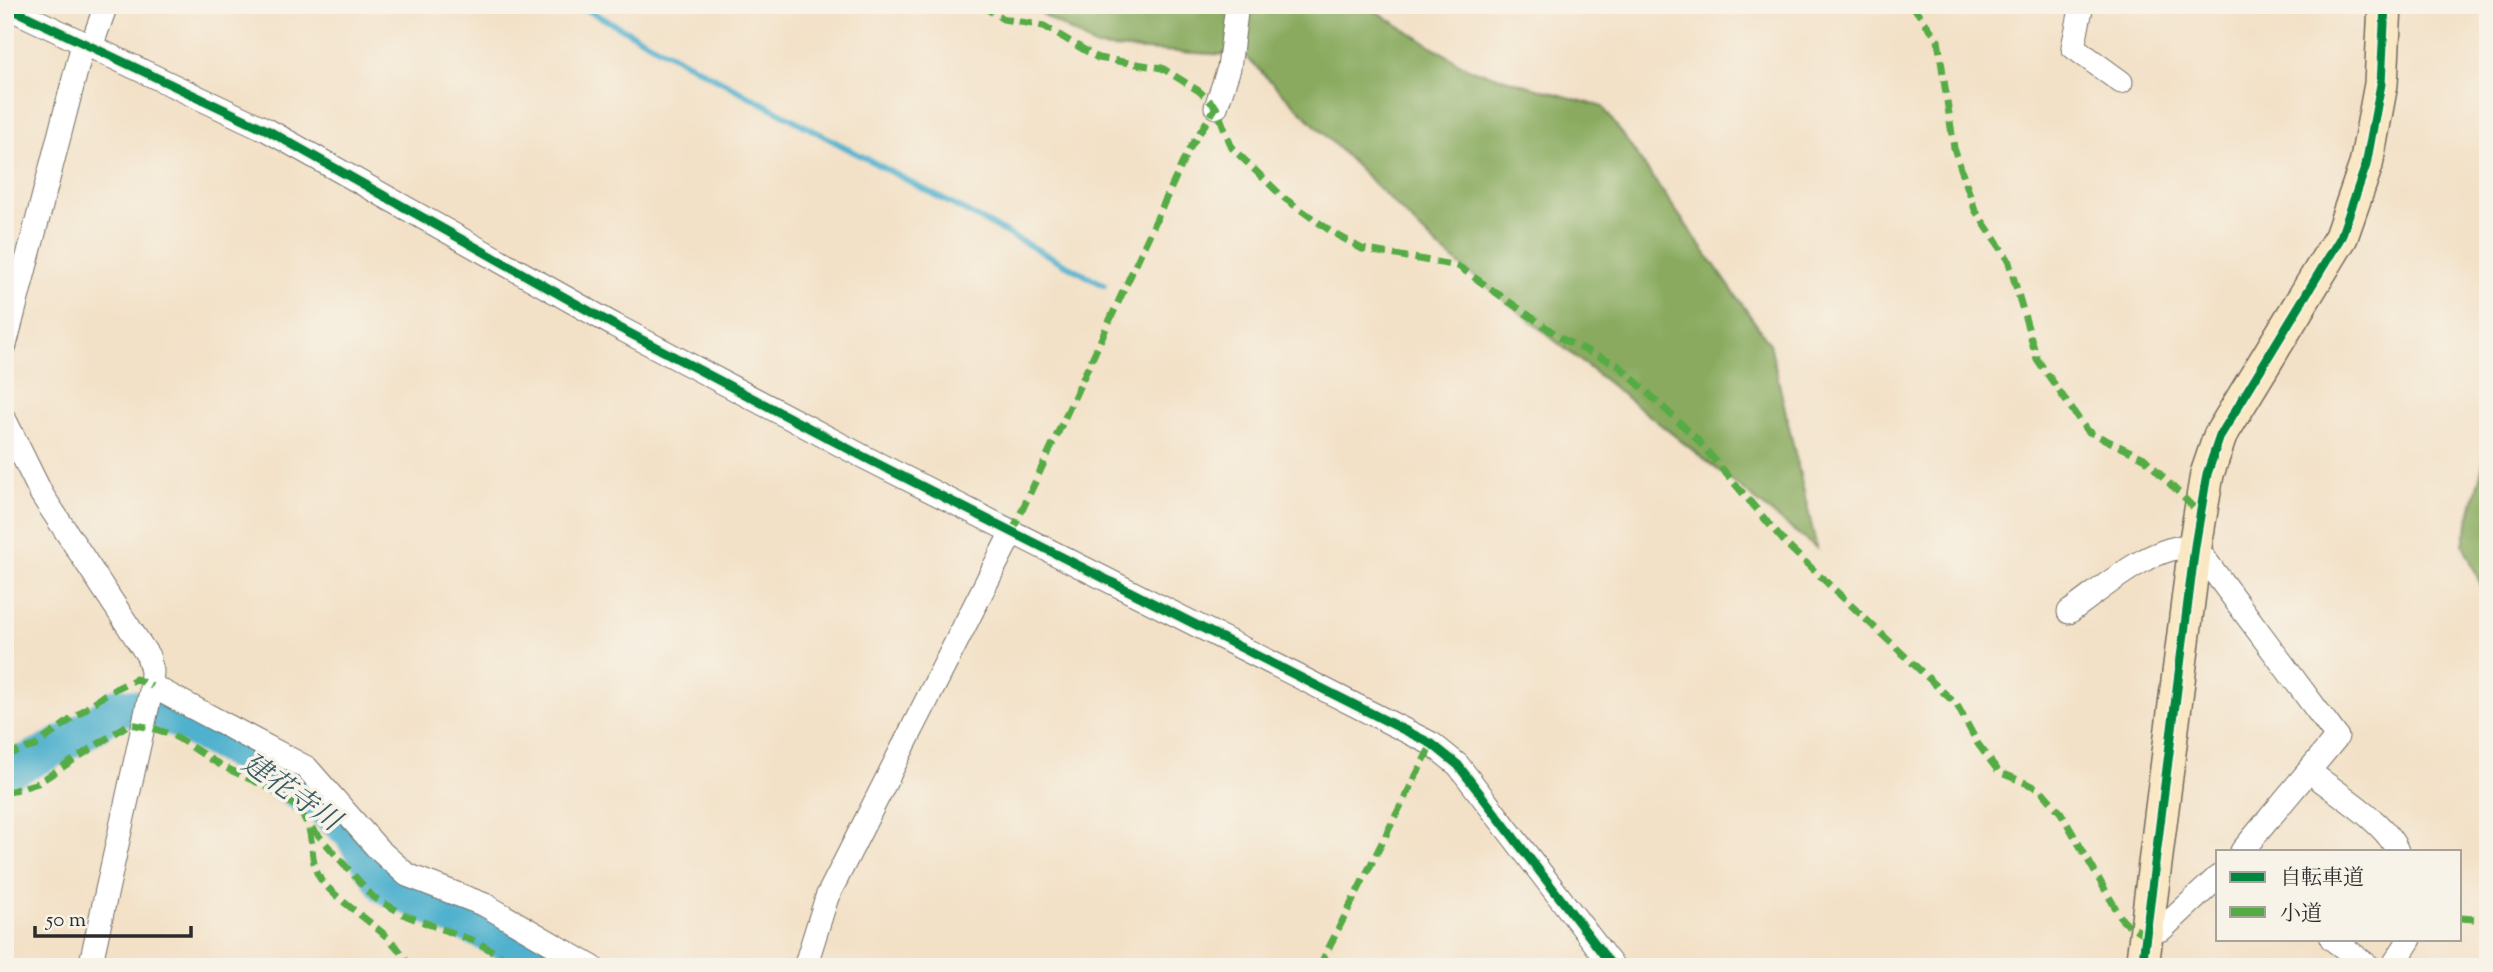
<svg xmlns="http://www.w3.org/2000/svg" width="2493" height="972" viewBox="0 0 2493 972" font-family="'Sorts Mill Goudy','Noto Serif JP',serif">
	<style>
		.forest { fill: #89aa5e; stroke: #5a6a44; stroke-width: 2 }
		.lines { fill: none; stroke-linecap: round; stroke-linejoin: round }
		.stream { stroke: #4fb1ce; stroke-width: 6 }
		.river { stroke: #4fb1ce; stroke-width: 37 }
		.street-casing { stroke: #716b62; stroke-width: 25 }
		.secondary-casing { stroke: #716b62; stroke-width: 36 }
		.street { stroke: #fff; stroke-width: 23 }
		.secondary { stroke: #fae7c3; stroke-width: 33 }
		.quiet { stroke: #54ab44; stroke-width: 7; stroke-dasharray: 14 7; stroke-linecap: butt }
		.cycleway-casing { stroke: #f7f3e8; stroke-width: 13 }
		.cycleway { stroke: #00873e; stroke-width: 9 }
		.labels { text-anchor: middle; stroke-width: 7; stroke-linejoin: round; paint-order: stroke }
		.water-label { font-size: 28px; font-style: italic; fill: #385a64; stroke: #f7f3e8 }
	</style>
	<rect width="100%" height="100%" fill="#f7f3e8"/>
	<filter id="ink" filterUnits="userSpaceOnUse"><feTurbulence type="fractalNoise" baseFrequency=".0143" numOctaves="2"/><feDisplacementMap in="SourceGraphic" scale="14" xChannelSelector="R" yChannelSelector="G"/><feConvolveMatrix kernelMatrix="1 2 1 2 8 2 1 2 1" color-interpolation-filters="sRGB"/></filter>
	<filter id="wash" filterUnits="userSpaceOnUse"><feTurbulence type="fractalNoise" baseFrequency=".00686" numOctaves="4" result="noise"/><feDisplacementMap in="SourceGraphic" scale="28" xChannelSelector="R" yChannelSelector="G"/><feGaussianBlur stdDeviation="1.57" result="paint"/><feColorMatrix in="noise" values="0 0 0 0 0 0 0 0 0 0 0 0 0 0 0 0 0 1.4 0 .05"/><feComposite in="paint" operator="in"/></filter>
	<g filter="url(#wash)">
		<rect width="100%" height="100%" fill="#f3e1c7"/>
		<g class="forest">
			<path d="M 1028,5 L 1366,5 L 1467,68 L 1603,107 L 1770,344 L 1817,549 L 1441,250 L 1245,56 L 1096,47 Z"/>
			<path d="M 2488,444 L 2488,601 L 2463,544 Z"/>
		</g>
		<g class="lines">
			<path class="stream" d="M 578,5 L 1104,285"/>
			<path class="river" d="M 5,772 C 45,754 85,735 119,706 L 164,713 L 243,755 L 326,810 L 350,831 L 386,886 L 559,967"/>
		</g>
	</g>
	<g filter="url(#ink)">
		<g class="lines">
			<g class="street-casing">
				<g id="street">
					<path d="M 2082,5 L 2073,47 L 2121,82"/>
					<path d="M 5,6 L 267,130 L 614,325 L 862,456 L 1432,744 L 1458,765 L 1613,967"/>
					<path d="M 91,47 L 106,5"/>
					<path d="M 1216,107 L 1229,68 L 1237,5"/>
					<path d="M 5,345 L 83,44"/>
					<path d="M 5,420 L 42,495 L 148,656 L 152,671 L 151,691 L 90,967"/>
					<path d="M 2069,612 C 2105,587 2150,545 2195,546 L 2337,737 L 2242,851"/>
					<path d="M 152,686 L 307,768 L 378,849 L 407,875 L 485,905 L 592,967"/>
					<path d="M 2310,772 C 2334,791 2388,824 2397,851"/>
					<path d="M 2145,935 L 2162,929 L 2218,877"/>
					<path d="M 2332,939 L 2370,967"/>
					<path d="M 805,967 L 827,897 L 1012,532"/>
					<path d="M 2392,967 L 2410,939"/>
				</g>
			</g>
			<g class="secondary-casing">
				<path id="secondary" d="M 2142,967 L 2195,546 L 2207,474 L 2220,436 L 2341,237 L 2366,165 L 2381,84 L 2385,5"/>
			</g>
			<use href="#street" class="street"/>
			<use href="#secondary" class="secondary"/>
			<g class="quiet">
				<path d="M 981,5 L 1003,19 L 1044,26 L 1098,58 L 1162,68 L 1199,91 L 1216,107 L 1232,148 L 1284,198 L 1332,232 L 1362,249 L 1458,266 L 1564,340 L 1618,365 L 1695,437 L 1787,545 L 1957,705 L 1978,744 L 1999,772 L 2040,789 L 2061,813 L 2123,921 L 2145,935"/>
				<path d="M 1912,5 L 1938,40 L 1954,148 L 1975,210 L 2008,259 L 2037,359 L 2087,431 L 2144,458 L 2200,514"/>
				<path d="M 1012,532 L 1188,151 L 1216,107"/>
				<path d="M 5,755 L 35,746 L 107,693 L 136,679 L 152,686"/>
				<path d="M 5,793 L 38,783 L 129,724 C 145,726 162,730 176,737 C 190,745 203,755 217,763 C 244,779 284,788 303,816 C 317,836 307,863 322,881 C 343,908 401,937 408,967"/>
				<path d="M 312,828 L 373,897 L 407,916 L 477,942 L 520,967"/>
				<path d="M 2460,918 L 2488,920"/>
				<path d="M 1319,967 L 1432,744"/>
			</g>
			<g class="cycleway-casing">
				<g id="cycleway">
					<path d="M 5,6 L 267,130 L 614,325 L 862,456 L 1432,744 L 1458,765 L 1613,967"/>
					<path d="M 2142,967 L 2195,546 L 2207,474 L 2220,436 L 2341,237 L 2366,165 L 2381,84 L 2385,5"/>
				</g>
			</g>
			<use href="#cycleway" class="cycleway"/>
		</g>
	</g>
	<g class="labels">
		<g class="water-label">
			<text transform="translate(292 791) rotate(35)" y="10">建花寺川</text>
		</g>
	</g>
	<rect width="2493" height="972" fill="none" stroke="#f7f3e8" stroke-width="28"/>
	<rect x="2216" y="850" width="245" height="91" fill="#f7f3e8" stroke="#a5a39c" stroke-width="2"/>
	<rect x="2230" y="872" width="35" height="10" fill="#00873e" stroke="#a5a39c" stroke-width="2"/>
	<text x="2280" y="884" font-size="21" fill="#2b2b2b">自転車道</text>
	<rect x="2230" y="907" width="35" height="10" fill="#54ab44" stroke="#a5a39c" stroke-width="2"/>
	<text x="2280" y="920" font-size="21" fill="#2b2b2b">小道</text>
	<path d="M35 926v10h156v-10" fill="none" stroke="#2b2b2b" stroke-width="3.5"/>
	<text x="46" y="926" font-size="21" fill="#2b2b2b" stroke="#f7f3e8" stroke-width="5" paint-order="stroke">50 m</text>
</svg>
